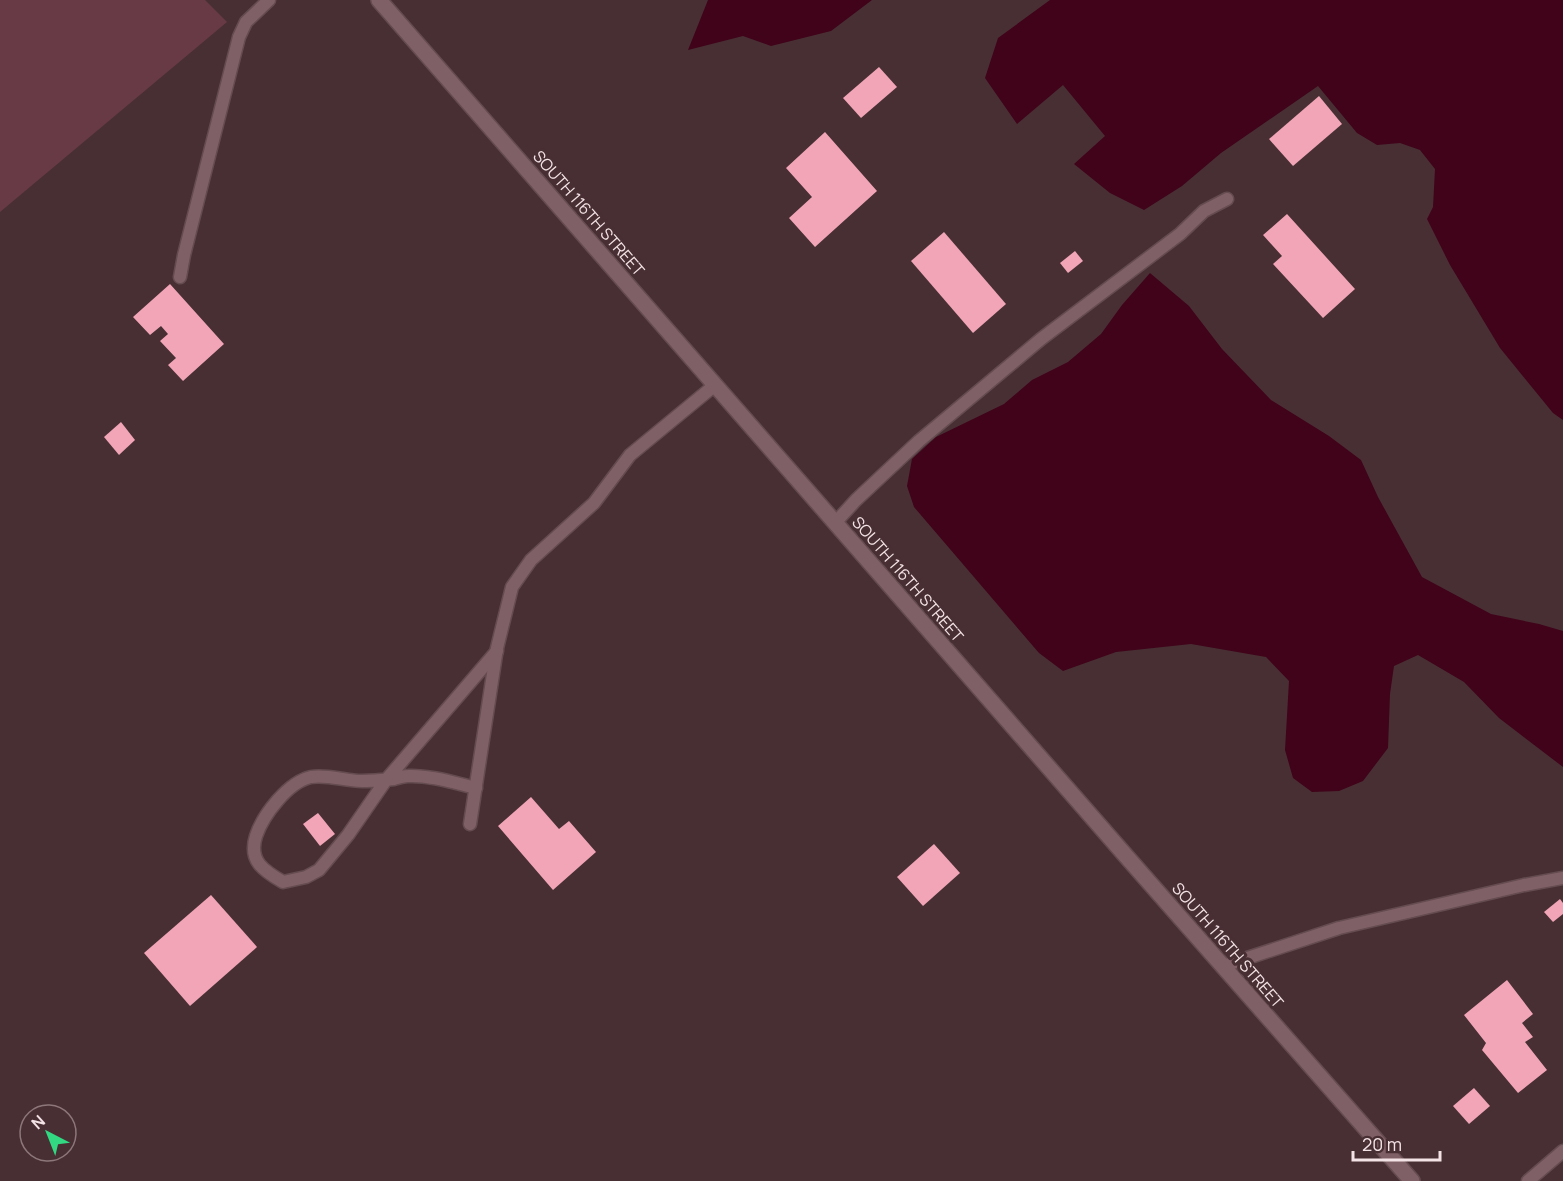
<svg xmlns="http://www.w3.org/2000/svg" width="1563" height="1181" viewBox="0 0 1563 1181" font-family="Manrope,sans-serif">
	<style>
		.green { fill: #683a45 }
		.water { fill: #40031a }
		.building { fill: #f1a5b6 }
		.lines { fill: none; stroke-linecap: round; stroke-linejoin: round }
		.lane-casing { stroke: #644c50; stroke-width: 15 }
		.street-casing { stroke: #644c50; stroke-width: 18 }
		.lane { stroke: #806067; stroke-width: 12 }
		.street { stroke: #806067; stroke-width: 15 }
		.labels { text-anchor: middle; stroke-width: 6; stroke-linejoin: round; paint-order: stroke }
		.street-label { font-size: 16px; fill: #f4e3e6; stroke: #482f34 }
	</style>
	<rect width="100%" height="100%" fill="#482f34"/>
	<path class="green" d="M 0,0 L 205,0 L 227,22 L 0,212 Z"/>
	<g class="water">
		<path d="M 708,0 L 872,0 L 831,31 L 771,46 L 743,36 L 688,50 Z"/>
		<path d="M 1050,0 L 1563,0 L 1563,420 L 1553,413 L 1500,348 L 1450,265 L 1427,219 L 1433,207 L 1435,169 L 1420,150 L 1400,143 L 1377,145 L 1357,133 L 1318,86 L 1221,153 L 1182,186 L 1144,210 L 1110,193 L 1074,164 L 1105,136 L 1063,85 L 1017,124 L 985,78 L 998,38 Z"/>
		<path d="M 1150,273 L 1189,306 L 1222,349 L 1271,400 L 1329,436 L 1361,460 L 1378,497 L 1422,577 L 1491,614 L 1539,624 L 1563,631 L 1563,767 L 1499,718 L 1464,682 L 1418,655 L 1394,666 L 1390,694 L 1388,748 L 1363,781 L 1339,791 L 1312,792 L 1293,778 L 1285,750 L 1289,681 L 1266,657 L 1191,644 L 1116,652 L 1063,671 L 1039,653 L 914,507 L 907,486 L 912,459 L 936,437 L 1004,404 L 1032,380 L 1068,362 L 1101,334 L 1122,305 Z"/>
	</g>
	<g class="building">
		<path d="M 879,67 L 897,87 L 861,118 L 843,98 Z"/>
		<path d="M 1319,96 L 1342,124 L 1293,166 L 1269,139 Z"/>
		<path d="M 825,132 L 877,191 L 815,247 L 789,218 L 812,197 L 786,168 Z"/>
		<path d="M 1287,214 L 1355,289 L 1323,318 L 1273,264 L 1282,256 L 1263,235 Z"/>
		<path d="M 944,232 L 1006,304 L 973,333 L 911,261 Z"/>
		<path d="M 1075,251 L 1083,261 L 1068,273 L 1060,263 Z"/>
		<path d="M 170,284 L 224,344 L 183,381 L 168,365 L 176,358 L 160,341 L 168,334 L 161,326 L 150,335 L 133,317 Z"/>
		<path d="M 121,422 L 135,440 L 119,455 L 104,437 Z"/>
		<path d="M 531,797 L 559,829 L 569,821 L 596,852 L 553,890 L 498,826 Z"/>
		<path d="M 318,813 L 335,834 L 320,846 L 303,824 Z"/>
		<path d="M 934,844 L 960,873 L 923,906 L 897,877 Z"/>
		<path d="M 211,895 L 257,947 L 190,1006 L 144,953 Z"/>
		<path d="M 1560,899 L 1563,903 L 1563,914 L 1553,922 L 1544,912 Z"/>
		<path d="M 1507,980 L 1533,1014 L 1522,1023 L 1533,1037 L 1525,1042 L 1547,1070 L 1518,1093 L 1482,1050 L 1486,1043 L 1464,1015 Z"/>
		<path d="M 1474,1088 L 1490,1106 L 1469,1124 L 1453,1106 Z"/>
	</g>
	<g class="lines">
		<g class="lane-casing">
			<g id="lane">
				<path d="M 180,277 L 184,255 L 239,37 L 246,22 L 269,0"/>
				<path d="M 835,523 L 856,500 L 919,441 L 1041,339 L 1180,234 L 1204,211 L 1227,199"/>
				<path d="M 476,788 C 455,783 429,775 408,776 C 403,776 398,778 394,779 C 383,780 372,781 362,781 C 345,781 327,774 311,777 C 288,782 263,815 256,836 C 248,861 264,871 283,882 L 306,877 L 319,870 L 348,835 L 386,780 L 497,651"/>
				<path d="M 470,824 L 497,648 L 512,587 L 531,560 L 594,503 L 630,455 L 715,385"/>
				<path d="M 1223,966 L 1339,928 L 1524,885 L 1563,878"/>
				<path d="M 1528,1181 L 1563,1151"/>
			</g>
		</g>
		<g class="street-casing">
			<path id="street" d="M 379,0 L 1126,856 L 1412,1181"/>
		</g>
		<use href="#lane" class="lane"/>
		<use href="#street" class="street"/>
	</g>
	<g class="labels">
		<g class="street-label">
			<text transform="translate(589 213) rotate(49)" y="6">SOUTH 116TH STREET</text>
			<text transform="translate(908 579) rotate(49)" y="6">SOUTH 116TH STREET</text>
			<text transform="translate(1228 945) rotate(49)" y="6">SOUTH 116TH STREET</text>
		</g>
	</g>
	<g transform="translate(48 1133) rotate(318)"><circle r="28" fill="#482f34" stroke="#8d777b" stroke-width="1.5"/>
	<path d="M0-4.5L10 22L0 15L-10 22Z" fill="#32d882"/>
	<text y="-9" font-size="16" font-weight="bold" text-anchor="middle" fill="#f4e3e6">N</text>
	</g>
	<path d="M1353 1151v9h87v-9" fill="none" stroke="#f4e3e6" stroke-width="3"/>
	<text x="1362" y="1151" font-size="18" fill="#f4e3e6" stroke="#482f34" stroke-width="4.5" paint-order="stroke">20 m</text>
</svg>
